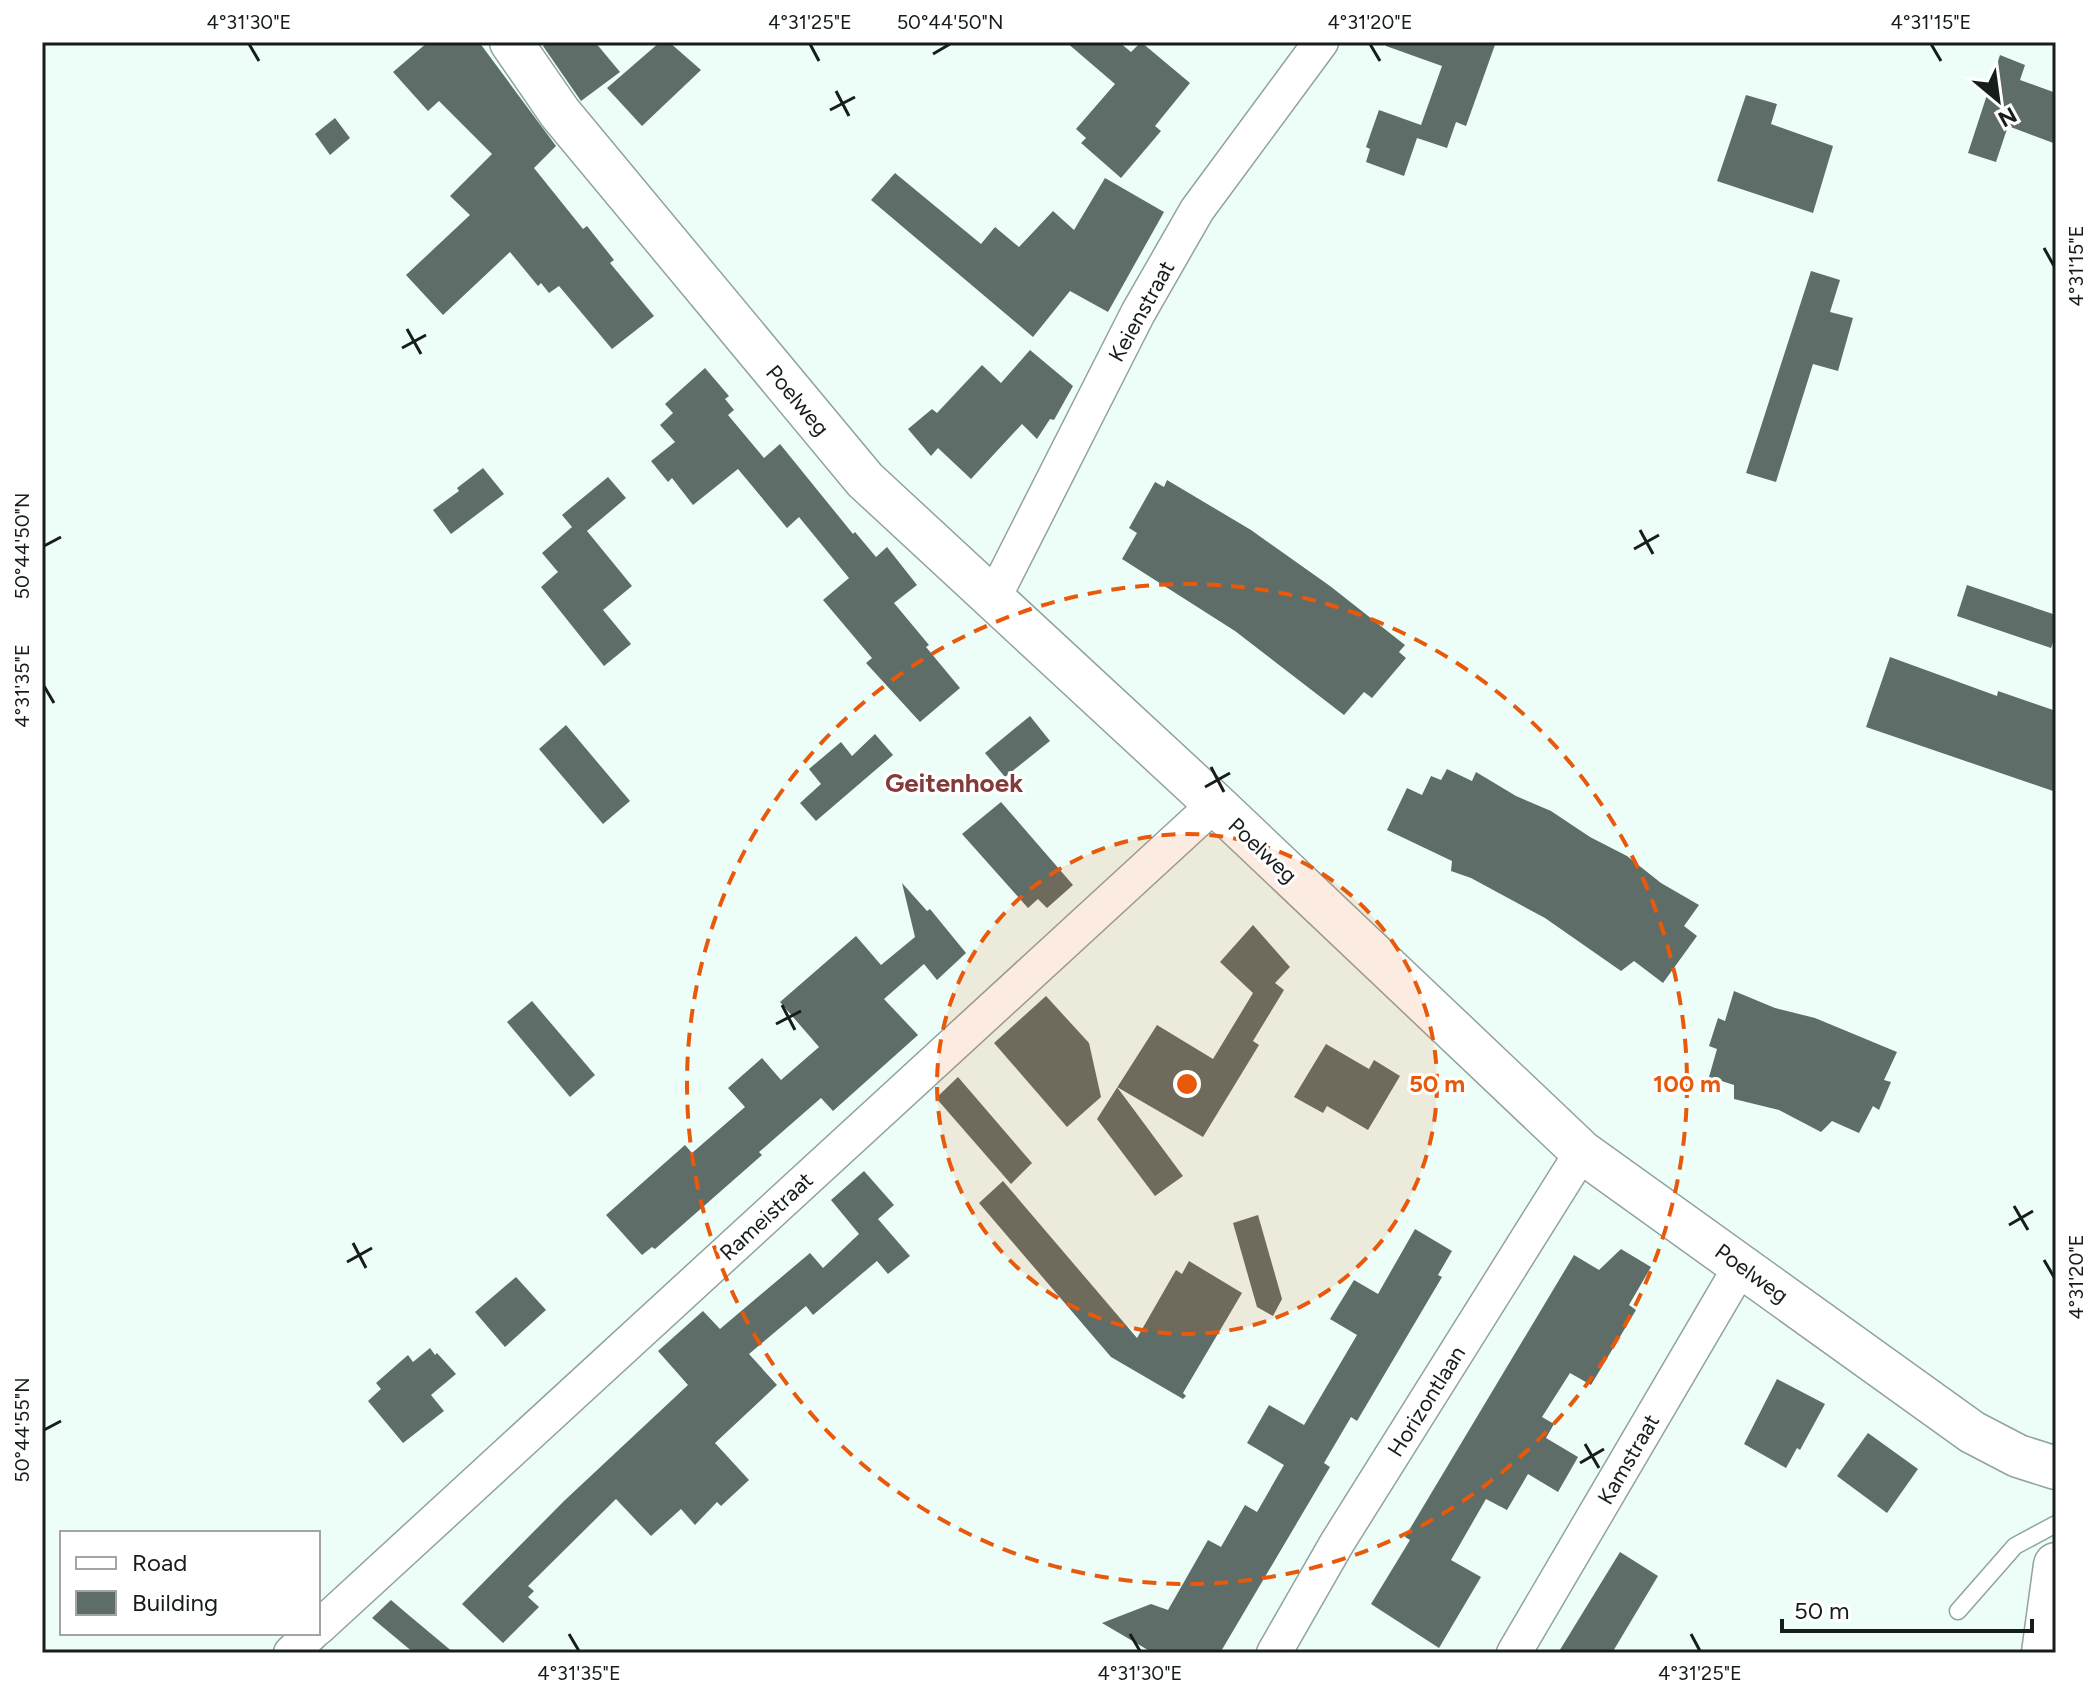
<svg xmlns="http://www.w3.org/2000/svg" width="2098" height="1695" viewBox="0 0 2098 1695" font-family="Figtree,sans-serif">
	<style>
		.building { fill: #5e6d68 }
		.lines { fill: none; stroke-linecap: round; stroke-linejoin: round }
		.service-casing { stroke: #92a29c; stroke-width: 19 }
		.minor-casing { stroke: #92a29c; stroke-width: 37 }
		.tertiary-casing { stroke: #92a29c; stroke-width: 45 }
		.secondary-casing { stroke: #92a29c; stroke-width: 47 }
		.service { stroke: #fff; stroke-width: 16 }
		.minor { stroke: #fff; stroke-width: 34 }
		.tertiary { stroke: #fff; stroke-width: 42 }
		.secondary { stroke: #fff; stroke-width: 44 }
		.ticks { fill: none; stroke: #171d1b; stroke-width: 3 }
		.ring { fill: none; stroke: #e8590c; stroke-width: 4; stroke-dasharray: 14 10 }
		.labels { text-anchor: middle; stroke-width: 6; stroke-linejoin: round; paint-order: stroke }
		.street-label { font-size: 22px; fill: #171d1b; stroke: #fff }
		.quarter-label { font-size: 26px; font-weight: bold; fill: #833b39; stroke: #fff }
		.centre { fill: #e8590c; stroke: #fff; stroke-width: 4 }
		.ring-label { font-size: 24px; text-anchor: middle; font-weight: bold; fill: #e8590c; stroke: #fff; stroke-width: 6; stroke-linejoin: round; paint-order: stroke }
		.neatline { fill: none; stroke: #171d1b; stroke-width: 3 }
		.ticks-label { font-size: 20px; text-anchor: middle; fill: #171d1b }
	</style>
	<rect width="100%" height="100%" fill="#edfef8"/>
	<g class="building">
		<path d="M 428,42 L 479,42 L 556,146 L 534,168 L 583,229 L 587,226 L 614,260 L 610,263 L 654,316 L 612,349 L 559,286 L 549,293 L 541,283 L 538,286 L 510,252 L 443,315 L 406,275 L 470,215 L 450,196 L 492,154 L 439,101 L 428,111 L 393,72 Z"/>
		<path d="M 549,42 L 595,42 L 620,72 L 581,101 L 543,46 Z"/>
		<path d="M 660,42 L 669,42 L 701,70 L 642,126 L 607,88 Z"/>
		<path d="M 1066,42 L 1119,42 L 1131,52 L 1141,42 L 1190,83 L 1155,126 L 1161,131 L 1121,178 L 1081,143 L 1086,138 L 1076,129 L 1115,84 Z"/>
		<path d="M 1386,42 L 1496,42 L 1466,126 L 1456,122 L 1447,148 L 1417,138 L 1404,176 L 1366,162 L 1370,149 L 1366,147 L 1379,110 L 1421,125 L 1442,66 L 1386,46 Z"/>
		<path d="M 2000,55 L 2025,65 L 2020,80 L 2056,93 L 2056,144 L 2008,126 L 1996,162 L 1968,153 Z"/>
		<path d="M 1746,95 L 1777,104 L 1771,124 L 1833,146 L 1813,213 L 1717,181 Z"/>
		<path d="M 335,118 L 350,138 L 330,155 L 315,134 Z"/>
		<path d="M 895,173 L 981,244 L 995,227 L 1019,247 L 1053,211 L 1074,230 L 1105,178 L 1164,212 L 1108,312 L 1070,291 L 1033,337 L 871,200 Z"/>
		<path d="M 1811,271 L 1840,280 L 1830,312 L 1853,318 L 1838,371 L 1813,364 L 1776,482 L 1746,473 Z"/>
		<path d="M 1030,350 L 1073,386 L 1054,420 L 1050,419 L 1037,439 L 1022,424 L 971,479 L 938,448 L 931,456 L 908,429 L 932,409 L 937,413 L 982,365 L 1001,383 Z"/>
		<path d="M 705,368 L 729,396 L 725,399 L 734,410 L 728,415 L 764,458 L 780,444 L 853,534 L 855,532 L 876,557 L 887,547 L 917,585 L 894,603 L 929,645 L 926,647 L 960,688 L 920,722 L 866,663 L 872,658 L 823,600 L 849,578 L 799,517 L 787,528 L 738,469 L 693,505 L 672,478 L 668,482 L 651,461 L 675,442 L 660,425 L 673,413 L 665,404 Z"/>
		<path d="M 483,468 L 504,494 L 451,534 L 433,510 L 459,491 L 457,488 Z"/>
		<path d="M 608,477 L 626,498 L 587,531 L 632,586 L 603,610 L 631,644 L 604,666 L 541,587 L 558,572 L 542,553 L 572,527 L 562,515 Z"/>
		<path d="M 1167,480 L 1251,530 L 1330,586 L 1405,645 L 1399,652 L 1406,658 L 1372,698 L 1364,692 L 1344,715 L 1235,631 L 1122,559 L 1137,533 L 1129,528 L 1155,482 L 1164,487 Z"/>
		<path d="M 1967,585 L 2056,615 L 2056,634 L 2051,648 L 1957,616 Z"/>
		<path d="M 1890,657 L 1997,696 L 1998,691 L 2056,711 L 2056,792 L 1866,727 Z"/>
		<path d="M 1030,716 L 1050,741 L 1005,777 L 985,753 Z"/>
		<path d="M 566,725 L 630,801 L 603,824 L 539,749 Z"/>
		<path d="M 875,734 L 893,755 L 816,821 L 800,803 L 821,784 L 809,769 L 841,742 L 852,756 Z"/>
		<path d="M 1447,769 L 1472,781 L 1476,772 L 1516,796 L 1551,811 L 1590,837 L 1627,856 L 1661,883 L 1699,905 L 1684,926 L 1697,936 L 1663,983 L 1634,961 L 1621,971 L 1545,918 L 1471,878 L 1451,871 L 1452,861 L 1387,830 L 1407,788 L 1422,795 L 1431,776 L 1441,780 Z"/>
		<path d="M 1001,802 L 1073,885 L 1047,908 L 1038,899 L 1028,908 L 962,834 Z"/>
		<path d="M 902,883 L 927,911 L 930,909 L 966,953 L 937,980 L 924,964 L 884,999 L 918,1035 L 833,1111 L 821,1098 L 759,1152 L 762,1155 L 655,1249 L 652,1247 L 642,1255 L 606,1215 L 685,1145 L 692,1153 L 745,1107 L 728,1088 L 762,1058 L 781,1080 L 819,1047 L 780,1002 L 856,936 L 881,965 L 915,937 Z"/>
		<path d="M 1253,925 L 1290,967 L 1275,983 L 1284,990 L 1253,1041 L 1259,1045 L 1203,1137 L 1117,1087 L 1183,1176 L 1155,1196 L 1097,1119 L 1157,1025 L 1213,1059 L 1253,993 L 1220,962 Z"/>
		<path d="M 1734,991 L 1775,1008 L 1815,1018 L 1897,1052 L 1884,1080 L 1891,1082 L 1879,1110 L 1873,1106 L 1859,1133 L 1832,1121 L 1821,1132 L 1779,1110 L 1734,1099 L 1734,1085 L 1709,1077 L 1717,1049 L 1709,1046 L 1718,1018 L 1725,1021 Z"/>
		<path d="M 1046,996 L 1089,1043 L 1101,1097 L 1067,1127 L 994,1043 Z"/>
		<path d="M 532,1001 L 595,1075 L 570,1097 L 507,1022 Z"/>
		<path d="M 1326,1044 L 1369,1069 L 1374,1060 L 1400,1076 L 1368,1130 L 1327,1106 L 1323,1113 L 1294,1097 Z"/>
		<path d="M 958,1077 L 1032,1163 L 1011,1184 L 936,1098 Z"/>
		<path d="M 864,1171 L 894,1205 L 878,1219 L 910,1256 L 888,1274 L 877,1261 L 813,1315 L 806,1306 L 749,1354 L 777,1385 L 715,1443 L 749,1480 L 721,1506 L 717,1502 L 695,1525 L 681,1509 L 651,1536 L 616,1499 L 528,1586 L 534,1591 L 528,1597 L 539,1607 L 503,1643 L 462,1604 L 564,1501 L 688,1385 L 658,1351 L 703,1311 L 720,1329 L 810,1253 L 823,1268 L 859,1234 L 831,1200 Z"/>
		<path d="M 1003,1181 L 1137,1338 L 1176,1270 L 1182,1274 L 1189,1261 L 1242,1293 L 1183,1393 L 1186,1396 L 1183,1399 L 1111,1357 L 979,1203 Z"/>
		<path d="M 1258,1215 L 1282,1299 L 1273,1316 L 1257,1307 L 1233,1223 Z"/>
		<path d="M 1415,1229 L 1452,1251 L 1438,1275 L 1442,1277 L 1357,1421 L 1351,1417 L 1324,1463 L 1330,1467 L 1220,1653 L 1153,1653 L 1102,1623 L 1151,1604 L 1168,1610 L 1208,1540 L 1221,1547 L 1245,1505 L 1257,1512 L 1284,1465 L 1247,1443 L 1269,1405 L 1304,1425 L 1357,1335 L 1330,1319 L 1354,1280 L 1378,1294 Z"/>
		<path d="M 1621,1249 L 1651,1267 L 1629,1305 L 1636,1310 L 1591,1385 L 1570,1373 L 1542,1417 L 1554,1424 L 1546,1438 L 1578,1457 L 1558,1492 L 1528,1474 L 1507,1510 L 1486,1499 L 1451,1560 L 1481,1577 L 1439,1648 L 1371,1604 L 1410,1540 L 1405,1537 L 1574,1255 L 1599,1270 Z"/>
		<path d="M 516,1277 L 546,1310 L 505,1347 L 475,1312 Z"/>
		<path d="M 430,1348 L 435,1355 L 437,1353 L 456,1374 L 431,1395 L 444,1411 L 403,1443 L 368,1401 L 381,1389 L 376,1383 L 408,1355 L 413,1362 Z"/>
		<path d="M 1777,1379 L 1825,1404 L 1800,1450 L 1797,1448 L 1786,1468 L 1744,1444 Z"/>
		<path d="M 1868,1433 L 1918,1469 L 1887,1513 L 1837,1476 Z"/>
		<path d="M 1620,1552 L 1658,1576 L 1612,1653 L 1558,1653 Z"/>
		<path d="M 391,1600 L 405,1612 L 454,1653 L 414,1653 L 372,1618 Z"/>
	</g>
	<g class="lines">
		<g class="service-casing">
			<path id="service" d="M 1958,1611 L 2015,1546 L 2056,1524"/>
		</g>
		<g class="minor-casing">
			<g id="minor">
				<path d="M 993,599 L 1138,313 L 1197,210 L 1321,42"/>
				<path d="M 318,1628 L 1215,804"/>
				<path d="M 291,1653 L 312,1633"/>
				<path d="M 1274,1653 L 1337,1543 L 1582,1152"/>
				<path d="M 1514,1653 L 1741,1266"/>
			</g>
		</g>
		<g class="tertiary-casing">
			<path id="tertiary" d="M 511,42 L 560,113 L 865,480 L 1215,804 L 1582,1152 L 1972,1432 L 2018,1456 L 2056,1468"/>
		</g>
		<g class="secondary-casing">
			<path id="secondary" d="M 2044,1653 L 2056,1565"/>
		</g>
		<use href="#service" class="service"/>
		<use href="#minor" class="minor"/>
		<use href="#tertiary" class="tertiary"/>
		<use href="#secondary" class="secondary"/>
	</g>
	<path class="ticks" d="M 249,44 L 259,61M 810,44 L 819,61M 1370,44 L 1380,61M 1931,44 L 1941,61M 933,54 L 950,44M 836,91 L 849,116M 830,110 L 855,97M 2044,248 L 2054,266M 407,329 L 421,354M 402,348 L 426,335M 1640,530 L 1653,554M 44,546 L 61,537M 1634,549 L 1659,535M 44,686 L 54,703M 1211,767 L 1224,792M 1205,787 L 1230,773M 782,1005 L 795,1030M 776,1024 L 801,1011M 2014,1206 L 2028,1230M 2009,1225 L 2033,1211M 353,1243 L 366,1268M 2044,1260 L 2054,1277M 347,1262 L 372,1248M 44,1430 L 61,1421M 1585,1444 L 1599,1468M 1580,1463 L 1604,1449M 569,1634 L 579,1651M 1130,1634 L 1140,1651M 1691,1634 L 1700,1651"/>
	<circle cx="1187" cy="1084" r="250" fill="#e8590c" fill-opacity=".12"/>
	<g class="ring">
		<circle cx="1187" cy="1084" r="250"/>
		<circle cx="1187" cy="1084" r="500"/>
	</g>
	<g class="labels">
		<g class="street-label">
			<text transform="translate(1141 311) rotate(-61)" y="8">Keienstraat</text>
			<text transform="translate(798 400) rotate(50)" y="8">Poelweg</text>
			<text transform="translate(1263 850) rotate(43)" y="8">Poelweg</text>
			<text transform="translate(766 1216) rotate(-43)" y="8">Rameistraat</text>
			<text transform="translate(1752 1273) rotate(36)" y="8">Poelweg</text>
			<text transform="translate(1426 1401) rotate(-58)" y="8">Horizontlaan</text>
			<text transform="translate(1628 1459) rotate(-60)" y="8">Kamstraat</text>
		</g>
		<g class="quarter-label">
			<text x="954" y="792">Geitenhoek</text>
		</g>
	</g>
	<circle cx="1187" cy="1084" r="12" class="centre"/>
	<g class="ring-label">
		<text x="1437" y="1092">50 m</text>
		<text x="1687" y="1092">100 m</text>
	</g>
	<rect width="2098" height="1695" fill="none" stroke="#ffffff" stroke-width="88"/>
	<rect x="60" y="1531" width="260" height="104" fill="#ffffff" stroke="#a2a5a4" stroke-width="2"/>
	<rect x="76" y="1557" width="40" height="12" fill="#ffffff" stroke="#a2a5a4" stroke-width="2"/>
	<text x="132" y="1571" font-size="24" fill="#171d1b">Road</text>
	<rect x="76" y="1591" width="40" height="24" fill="#5e6d68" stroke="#a2a5a4" stroke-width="2"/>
	<text x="132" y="1611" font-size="24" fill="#171d1b">Building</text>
	<g transform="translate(1998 100) rotate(151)" stroke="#ffffff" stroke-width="6" paint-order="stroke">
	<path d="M0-6L14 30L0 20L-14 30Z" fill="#171d1b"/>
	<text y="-12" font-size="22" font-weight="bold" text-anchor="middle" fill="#171d1b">N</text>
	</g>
	<path d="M1782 1619v12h250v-12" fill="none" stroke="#171d1b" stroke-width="4"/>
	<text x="1794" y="1619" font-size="24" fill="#171d1b" stroke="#ffffff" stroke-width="6" paint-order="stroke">50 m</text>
	<rect x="44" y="44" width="2010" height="1607" class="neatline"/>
	<g class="ticks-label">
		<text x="249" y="29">4°31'30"E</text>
		<text x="810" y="29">4°31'25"E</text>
		<text x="950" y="29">50°44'50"N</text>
		<text x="1370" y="29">4°31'20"E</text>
		<text x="1931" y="29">4°31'15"E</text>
		<text transform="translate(2076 266) rotate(-90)" y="7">4°31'15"E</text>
		<text transform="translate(22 546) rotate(-90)" y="7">50°44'50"N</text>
		<text transform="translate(22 686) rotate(-90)" y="7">4°31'35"E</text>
		<text transform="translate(2076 1277) rotate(-90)" y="7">4°31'20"E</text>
		<text transform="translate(22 1430) rotate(-90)" y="7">50°44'55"N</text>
		<text x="579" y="1680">4°31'35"E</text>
		<text x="1140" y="1680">4°31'30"E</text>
		<text x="1700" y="1680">4°31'25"E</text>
	</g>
</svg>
